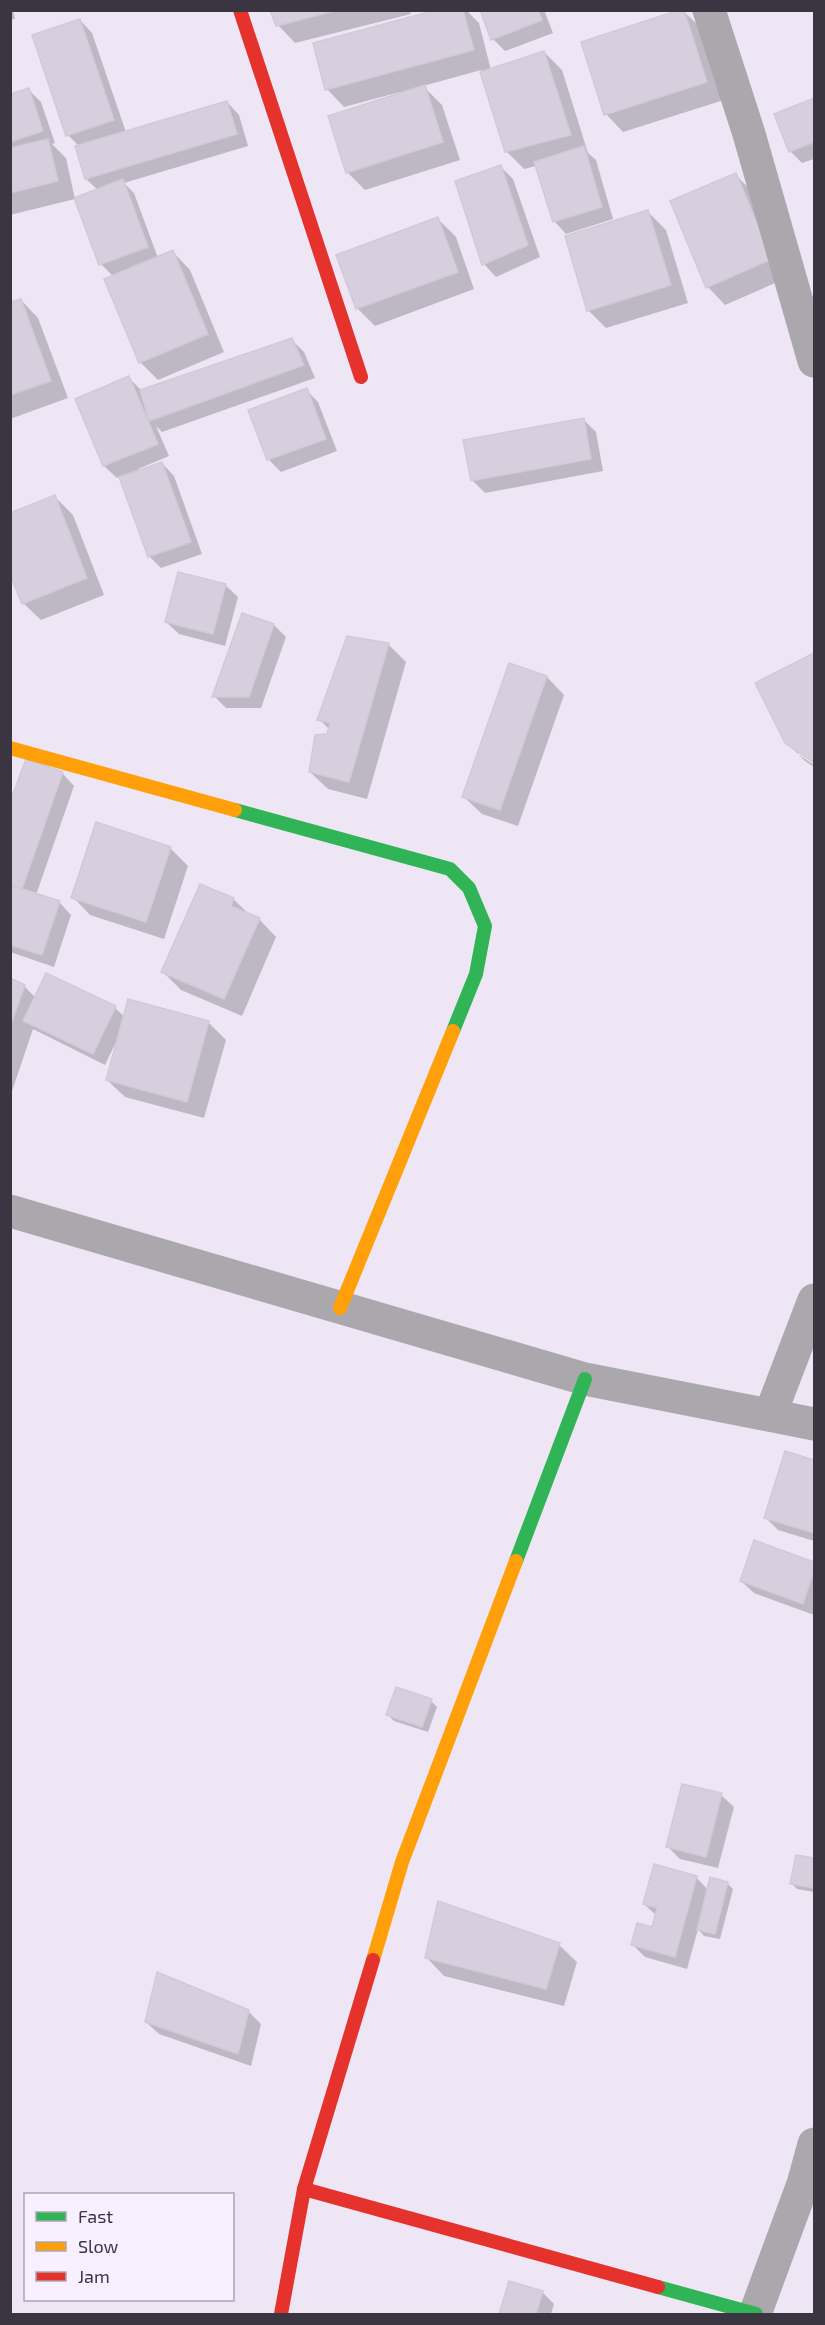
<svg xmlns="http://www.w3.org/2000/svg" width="825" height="2325" viewBox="0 0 825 2325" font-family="'Exo 2',sans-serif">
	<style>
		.shadow { fill: #0003 }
		.building { fill: #d7cfde; stroke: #d1cad7; stroke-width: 1.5 }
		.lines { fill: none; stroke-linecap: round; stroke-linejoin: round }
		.street { stroke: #aaa7ad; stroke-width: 33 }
		.fast { stroke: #30b455; stroke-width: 14 }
		.slow { stroke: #ff9f0a; stroke-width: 14 }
		.jam { stroke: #e5322d; stroke-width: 14 }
	</style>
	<rect width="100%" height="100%" fill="#eee6f5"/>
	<g class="shadow">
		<path d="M 10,10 L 13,10 L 15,19 L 10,20 Z"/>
		<path d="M 272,10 L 409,10 L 411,14 L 295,43 L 278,25 Z"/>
		<path d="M 441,10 L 466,10 L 479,23 L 491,70 L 544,52 L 562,70 L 588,153 L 596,160 L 613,219 L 566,234 L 554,221 L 536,166 L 524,169 L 506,151 L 481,70 L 423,86 L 442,105 L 460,160 L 365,190 L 347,172 L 401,94 L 400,92 L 344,107 L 327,89 Z"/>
		<path d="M 481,10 L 544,10 L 553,33 L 505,51 L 493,39 Z"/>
		<path d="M 683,11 L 701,28 L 724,100 L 623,132 L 606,114 Z"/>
		<path d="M 80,20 L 92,33 L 126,132 L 227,102 L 239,115 L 248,146 L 124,183 L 134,193 L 158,258 L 173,252 L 190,270 L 224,352 L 158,380 L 140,362 L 113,276 L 101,264 L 98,190 L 86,179 L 79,146 L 68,135 L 34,36 Z"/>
		<path d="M 29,90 L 41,102 L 55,143 L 52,144 L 66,158 L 75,199 L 10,215 L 10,96 Z"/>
		<path d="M 814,100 L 814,159 L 802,163 L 790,151 L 775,115 Z"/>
		<path d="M 501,167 L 513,179 L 540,257 L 496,277 L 484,264 L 457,182 Z"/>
		<path d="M 736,175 L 753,193 L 789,277 L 725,305 L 708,287 Z"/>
		<path d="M 648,212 L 666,230 L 688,303 L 606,328 L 588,310 Z"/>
		<path d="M 438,219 L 456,237 L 474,289 L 375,326 L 357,308 Z"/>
		<path d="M 21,300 L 38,318 L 68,398 L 10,419 L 10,304 Z"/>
		<path d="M 292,340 L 304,352 L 315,378 L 162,432 L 156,426 L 169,456 L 138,469 L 138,472 L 162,463 L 174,476 L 202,554 L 161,568 L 149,556 L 120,476 L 117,478 L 104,466 L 77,400 L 129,378 L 142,391 Z"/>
		<path d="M 306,390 L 318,402 L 337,451 L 281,472 L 268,459 Z"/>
		<path d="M 584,420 L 596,432 L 603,471 L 485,493 L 472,480 Z"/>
		<path d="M 55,497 L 73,515 L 104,595 L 41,620 L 23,603 Z"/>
		<path d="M 225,585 L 238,597 L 225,646 L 179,634 L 166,622 Z"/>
		<path d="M 243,615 L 274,625 L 286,637 L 261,708 L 226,708 L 214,696 Z"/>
		<path d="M 388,644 L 406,662 L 367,799 L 328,789 L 310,772 L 330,730 L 319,719 Z"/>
		<path d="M 814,655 L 814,761 L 798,750 L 798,754 L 814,765 L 814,767 L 805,761 L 786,742 L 757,684 Z"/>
		<path d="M 547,677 L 564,695 L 518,826 L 482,814 L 464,797 Z"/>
		<path d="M 62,773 L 74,786 L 36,895 L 59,902 L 71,915 L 54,967 L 10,952 L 10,807 Z"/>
		<path d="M 170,848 L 188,866 L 164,939 L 90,915 L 73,897 Z"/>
		<path d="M 233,899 L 250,915 L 259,919 L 276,937 L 242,1016 L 181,990 L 163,972 Z"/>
		<path d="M 10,980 L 24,986 L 36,998 L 115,1008 L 125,1017 L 208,1022 L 226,1040 L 204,1118 L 125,1097 L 107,1080 L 117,1045 L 115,1044 L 105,1065 L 33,1029 L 10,1097 Z"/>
		<path d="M 786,1453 L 814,1461 L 814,1541 L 778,1530 L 766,1518 Z"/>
		<path d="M 755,1542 L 814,1563 L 814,1615 L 754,1593 L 741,1581 Z"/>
		<path d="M 431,1701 L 437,1707 L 428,1732 L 394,1721 L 388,1715 Z"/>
		<path d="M 721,1795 L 734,1807 L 718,1868 L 680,1859 L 668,1847 Z"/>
		<path d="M 797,1856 L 814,1860 L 814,1892 L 797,1889 L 791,1883 Z"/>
		<path d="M 696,1877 L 708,1890 L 727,1883 L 733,1889 L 720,1939 L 704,1936 L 698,1929 L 687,1969 L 645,1957 L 633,1945 L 653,1929 L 657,1916 L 644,1904 Z"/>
		<path d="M 559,1945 L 577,1962 L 564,2006 L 444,1976 L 427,1958 Z"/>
		<path d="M 248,2011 L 261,2024 L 251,2066 L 159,2034 L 146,2022 Z"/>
		<path d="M 510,2283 L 542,2292 L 554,2304 L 551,2314 L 501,2314 Z"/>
	</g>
	<g class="building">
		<path d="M 270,10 L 338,10 L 276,26 Z"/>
		<path d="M 436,10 L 463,10 L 474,50 L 325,90 L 313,43 Z"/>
		<path d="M 480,10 L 538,10 L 542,20 L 491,40 Z"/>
		<path d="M 679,10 L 684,10 L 707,82 L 604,115 L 581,42 Z"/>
		<path d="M 80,19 L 114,120 L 66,136 L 32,35 Z"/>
		<path d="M 544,51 L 571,135 L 505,152 L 480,72 Z"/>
		<path d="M 425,85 L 443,142 L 346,173 L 328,116 Z"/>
		<path d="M 29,88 L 43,131 L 10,142 L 10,94 Z"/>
		<path d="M 814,98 L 814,142 L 789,152 L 774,114 Z"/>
		<path d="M 227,101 L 237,134 L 85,179 L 75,146 Z"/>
		<path d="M 48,139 L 58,181 L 10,193 L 10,148 Z"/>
		<path d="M 584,146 L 602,207 L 553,222 L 534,162 Z"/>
		<path d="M 501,165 L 528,245 L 482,265 L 455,181 Z"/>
		<path d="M 736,173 L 772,259 L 706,288 L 670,201 Z"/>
		<path d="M 123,179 L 148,247 L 99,265 L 74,198 Z"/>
		<path d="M 648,210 L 671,285 L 587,311 L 565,236 Z"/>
		<path d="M 438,217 L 458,272 L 356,309 L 336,255 Z"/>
		<path d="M 173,250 L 208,334 L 139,363 L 104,279 Z"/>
		<path d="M 21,299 L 51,381 L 10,395 L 10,302 Z"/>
		<path d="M 292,338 L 304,365 L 149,421 L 140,390 Z"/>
		<path d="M 129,376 L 158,444 L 103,466 L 75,399 Z"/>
		<path d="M 307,388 L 326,439 L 267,460 L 248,410 Z"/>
		<path d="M 584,418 L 591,459 L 471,481 L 463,440 Z"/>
		<path d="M 162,462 L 191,542 L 148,557 L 119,477 Z"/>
		<path d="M 55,495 L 87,578 L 22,604 L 10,574 L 10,513 Z"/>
		<path d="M 178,572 L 226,584 L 213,634 L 165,622 Z"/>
		<path d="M 242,613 L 274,624 L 249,697 L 212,697 Z"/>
		<path d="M 347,636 L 389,643 L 349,782 L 309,772 L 315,735 L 327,734 L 330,723 L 317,720 Z"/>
		<path d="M 814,653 L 814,763 L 785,743 L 755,683 Z"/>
		<path d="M 509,663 L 547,676 L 500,810 L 462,797 Z"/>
		<path d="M 26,759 L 63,772 L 22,889 L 10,885 L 10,802 Z"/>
		<path d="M 96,822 L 171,847 L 146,922 L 71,898 Z"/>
		<path d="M 200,884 L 234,898 L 231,906 L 260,918 L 224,999 L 161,972 Z"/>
		<path d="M 10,885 L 60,901 L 42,955 L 10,945 Z"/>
		<path d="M 46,973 L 116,1006 L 93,1054 L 23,1021 Z"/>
		<path d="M 10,978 L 25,985 L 10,1027 Z"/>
		<path d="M 128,999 L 209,1021 L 187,1102 L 106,1080 Z"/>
		<path d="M 785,1451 L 814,1460 L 814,1533 L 764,1518 Z"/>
		<path d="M 754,1540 L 814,1562 L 814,1571 L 803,1604 L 740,1581 Z"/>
		<path d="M 396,1687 L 432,1699 L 422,1727 L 386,1715 Z"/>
		<path d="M 682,1784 L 722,1793 L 706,1857 L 666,1847 Z"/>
		<path d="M 796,1855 L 814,1858 L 814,1888 L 790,1884 Z"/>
		<path d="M 654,1864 L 697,1876 L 675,1957 L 631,1945 L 637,1923 L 652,1927 L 657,1908 L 643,1904 Z"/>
		<path d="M 710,1877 L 728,1882 L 715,1934 L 697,1930 Z"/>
		<path d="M 438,1901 L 560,1943 L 546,1989 L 425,1958 Z"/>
		<path d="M 157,1972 L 249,2010 L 238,2054 L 145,2022 Z"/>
		<path d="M 509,2281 L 543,2291 L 536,2314 L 499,2314 Z"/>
	</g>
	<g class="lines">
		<g class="street">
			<path d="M 709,10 L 749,134 L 814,361"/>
			<path d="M 10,1211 L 585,1379 L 814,1424"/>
			<path d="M 770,1415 L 814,1300"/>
			<path d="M 755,2314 L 803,2184 L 814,2144"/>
		</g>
		<g class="fast">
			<path d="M 235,810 L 450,869 L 469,888 L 485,926 L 476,974 L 453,1031"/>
			<path d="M 516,1561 L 585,1379"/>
			<path d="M 658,2287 L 756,2314"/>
		</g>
		<g class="slow">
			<path d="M 10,748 L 235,810"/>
			<path d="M 340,1308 L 453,1031"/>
			<path d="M 373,1960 L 402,1862 L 516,1561"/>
		</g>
		<g class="jam">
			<path d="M 240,10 L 361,377"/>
			<path d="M 304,2189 L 658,2287"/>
			<path d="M 281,2314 L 304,2189 L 373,1960"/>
		</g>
	</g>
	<rect width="825" height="2325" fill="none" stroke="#3b3441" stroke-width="24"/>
	<rect x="24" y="2193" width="210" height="108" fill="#f8f0fe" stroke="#aca5b2" stroke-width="1.5"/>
	<rect x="36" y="2212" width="30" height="9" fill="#30b455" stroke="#aca5b2" stroke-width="1.5"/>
	<text x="78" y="2223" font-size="18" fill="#3b3441">Fast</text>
	<rect x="36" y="2242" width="30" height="9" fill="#ff9f0a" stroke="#aca5b2" stroke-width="1.5"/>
	<text x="78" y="2253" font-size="18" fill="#3b3441">Slow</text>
	<rect x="36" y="2272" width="30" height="9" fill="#e5322d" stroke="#aca5b2" stroke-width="1.5"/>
	<text x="78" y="2283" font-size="18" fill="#3b3441">Jam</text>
</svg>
